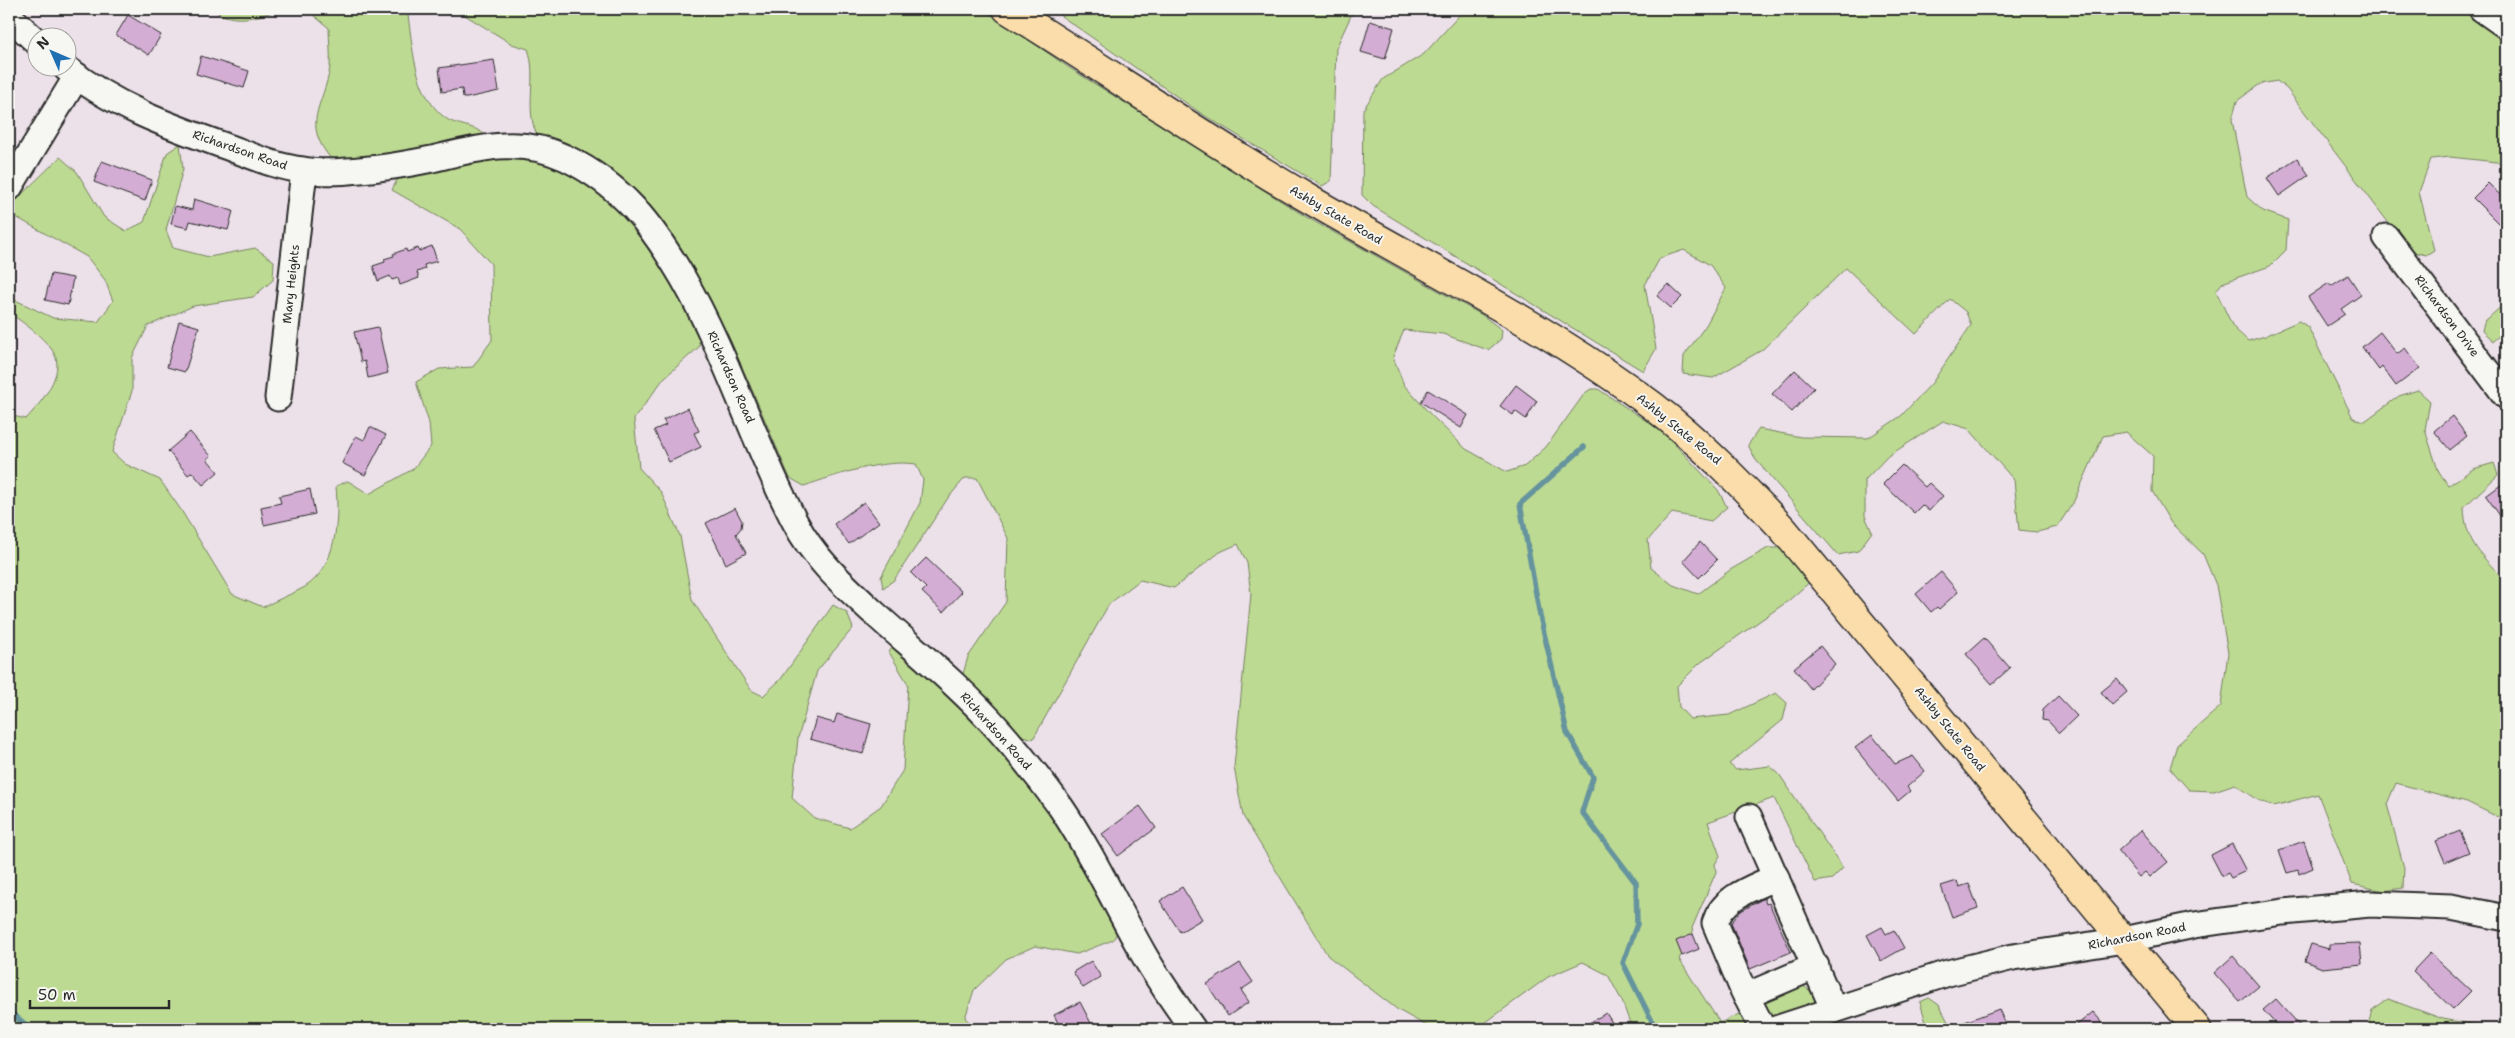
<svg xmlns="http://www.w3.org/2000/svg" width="2515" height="1038" viewBox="0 0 2515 1038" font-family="'Shantell Sans',sans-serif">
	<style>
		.green { fill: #bdda92; stroke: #74825e }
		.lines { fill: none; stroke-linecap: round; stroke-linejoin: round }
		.stream { stroke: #65949e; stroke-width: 5.5 }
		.building { fill: #d4add5; stroke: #2b2b2b }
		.minor-casing { stroke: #2b2b2b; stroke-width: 29 }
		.major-casing { stroke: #2b2b2b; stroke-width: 31 }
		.minor { stroke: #f6f6f2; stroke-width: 25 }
		.major { stroke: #faddab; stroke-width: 28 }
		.labels { text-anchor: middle; stroke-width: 4; stroke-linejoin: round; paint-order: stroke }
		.street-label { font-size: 12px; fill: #2b2b2b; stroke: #f6f6f2 }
	</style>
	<rect width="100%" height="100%" fill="#ece0e9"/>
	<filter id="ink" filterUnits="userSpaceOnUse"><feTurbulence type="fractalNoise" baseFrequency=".02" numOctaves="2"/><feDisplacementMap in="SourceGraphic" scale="10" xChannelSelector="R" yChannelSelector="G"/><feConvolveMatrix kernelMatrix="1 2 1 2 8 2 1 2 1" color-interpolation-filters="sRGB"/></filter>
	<g filter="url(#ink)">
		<g class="green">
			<path d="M 212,9 L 281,9 C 258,17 233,25 212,9 Z"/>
			<path d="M 306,9 L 407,9 C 413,45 413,92 444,117 C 456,127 475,124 486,136 L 388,161 L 332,160 C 300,122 324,107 330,67 C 331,54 329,40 329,28 Z"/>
			<path d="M 455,9 L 977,9 L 996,17 L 1068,67 L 1308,218 L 1482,315 L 1502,330 L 1501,339 L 1488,350 L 1443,334 L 1404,330 L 1393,357 L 1404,385 L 1431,415 L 1466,449 L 1507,472 L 1525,466 L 1546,447 L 1585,393 L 1591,389 L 1598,389 L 1663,432 L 1718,490 L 1727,507 L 1711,521 L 1672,513 L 1648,540 L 1651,568 L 1673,585 L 1698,594 L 1730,570 L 1768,548 L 1792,548 L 1812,580 L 1788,601 L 1700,663 L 1677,686 L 1679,707 L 1690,719 L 1729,715 L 1776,693 L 1787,703 L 1783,720 L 1729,764 L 1736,770 L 1770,766 L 1779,774 L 1843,868 L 1832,879 L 1815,882 L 1774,798 L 1708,822 L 1720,856 L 1715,864 L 1716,872 L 1692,928 L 1693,934 L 1679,959 L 1720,1023 L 1739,1014 L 1744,1015 L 1753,1027 L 1748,1029 L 1632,1029 L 1622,1001 L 1608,975 L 1583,962 L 1548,977 L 1482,1025 L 1457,1029 L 1432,1029 L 1398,1010 L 1328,956 L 1243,816 L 1234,767 L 1251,594 L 1247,563 L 1238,544 L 1220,552 L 1174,588 L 1140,580 L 1109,604 L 1033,739 L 1023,736 L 962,677 L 968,657 L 1006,602 L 1008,538 L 977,478 L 965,478 L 948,498 L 894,580 L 883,588 L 881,577 L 920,503 L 923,480 L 916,464 C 882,459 836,475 804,486 L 790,478 C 746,380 702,251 621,178 C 598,158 567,143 537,135 C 524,108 538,77 528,49 L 512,44 Z"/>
			<path d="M 1051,9 L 1354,9 L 1336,48 L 1331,181 L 1322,186 L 1202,114 Z"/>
			<path d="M 1465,9 L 2467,9 L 2506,38 L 2506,163 L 2450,157 L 2431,159 L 2419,192 L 2434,250 L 2426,255 L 2410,251 L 2287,89 L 2277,81 L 2260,84 L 2237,101 L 2232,120 L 2247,197 L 2263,211 L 2288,220 L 2286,250 L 2270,266 L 2222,283 L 2216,291 L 2233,327 L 2248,341 L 2265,336 L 2299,321 L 2308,327 L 2353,418 L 2365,421 L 2399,396 L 2418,390 L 2430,401 L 2425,430 L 2439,473 L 2449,485 L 2473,469 L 2494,463 L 2498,475 L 2464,507 C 2465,543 2483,557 2506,581 L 2506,821 L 2467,802 L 2396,783 L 2387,804 L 2404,868 L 2403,888 L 2384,891 L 2352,884 L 2318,794 L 2274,806 L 2258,800 L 2235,784 L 2214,791 L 2189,790 L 2170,768 L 2177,745 L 2221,706 L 2228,653 L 2216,585 L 2203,554 L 2171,523 L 2152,491 L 2153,456 L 2126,432 L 2103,436 L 2073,503 L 2057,527 L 2037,532 L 2019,530 L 2014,480 L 1969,429 L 1943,421 L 1888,456 L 1865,480 L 1865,516 L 1872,532 L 1858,551 L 1838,555 L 1756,460 L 1748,445 L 1759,429 L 1801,437 L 1868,438 L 1901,416 L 1932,383 L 1971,325 L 1966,312 L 1950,299 L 1916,334 L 1846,268 L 1762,350 L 1713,378 L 1683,374 L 1684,356 L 1706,325 L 1726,288 L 1710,265 L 1684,250 L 1660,258 L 1645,285 L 1656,349 L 1643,371 L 1373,206 L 1362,195 L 1363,110 L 1383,79 L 1424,54 Z"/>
			<path d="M 180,144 L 183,169 L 166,230 L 173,248 L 209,257 L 255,248 L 274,261 L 273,280 L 253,297 L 193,306 L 148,326 L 132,358 L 132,391 L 112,452 L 125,464 L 160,480 L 181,510 L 232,594 L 263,607 C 277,600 292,594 305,587 C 337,567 339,519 336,486 L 348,481 L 369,494 L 413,469 L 431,446 L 429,423 L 416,382 L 439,369 L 473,367 L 492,340 L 491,264 L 460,229 L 392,190 L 399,176 L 521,153 L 544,163 L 562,164 L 638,220 L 700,326 L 699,347 L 664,378 L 634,419 L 639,468 L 661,492 L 680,536 L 692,600 L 751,690 L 763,696 L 781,679 L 833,605 L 847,613 L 853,628 L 817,671 L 798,738 L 792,798 L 814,818 L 850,828 L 881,806 L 903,770 L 908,684 L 889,652 L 894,645 L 969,715 L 1036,786 L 1119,929 L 1113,940 L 1077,954 L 1035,946 L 1006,959 L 974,990 L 965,1018 L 977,1029 L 9,1029 L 9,415 L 26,419 C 39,405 62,378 56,358 C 52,343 22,321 9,313 L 9,297 L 53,318 L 98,322 L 113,301 L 105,280 L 87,257 L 14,216 L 16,200 L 60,157 L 77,172 L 104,217 L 126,231 L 144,222 L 167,153 Z"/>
			<path d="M 2506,302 L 2506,330 L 2493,341 L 2482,331 L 2484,322 Z"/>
			<path d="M 1802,985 L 1816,995 L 1818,1005 L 1771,1021 L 1762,1001 Z"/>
			<path d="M 1929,998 L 1939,1005 L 1952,1029 L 1928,1029 L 1920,1002 Z"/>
			<path d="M 2388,999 L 2443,1019 L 2498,1029 L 2371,1029 L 2368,1026 L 2372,1010 Z"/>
		</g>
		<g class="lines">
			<g class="stream">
				<path d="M 1584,447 L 1520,504 L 1540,616 L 1567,732 L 1593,777 L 1582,812 L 1636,883 L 1637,924 L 1623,963 L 1652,1021 L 1651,1029"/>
				<path d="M 9,1011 L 31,1029"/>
			</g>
		</g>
		<g class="building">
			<path d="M 128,15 L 161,35 L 149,55 L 116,35 Z"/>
			<path d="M 1370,21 L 1394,28 L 1385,59 L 1361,52 Z"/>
			<path d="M 201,56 L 249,71 L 244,88 L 196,74 Z"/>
			<path d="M 494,60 L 499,91 L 467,98 L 463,98 L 462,89 L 442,92 L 439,68 Z"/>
			<path d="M 2297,158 L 2309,175 L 2279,196 L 2267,178 Z"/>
			<path d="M 102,161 L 152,180 L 145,201 L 94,182 Z"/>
			<path d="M 2488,183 L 2506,201 L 2506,231 L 2473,198 Z"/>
			<path d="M 194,199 L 233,211 L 228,230 L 190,221 L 188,228 L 171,224 L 175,206 L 192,210 Z"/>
			<path d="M 432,246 L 437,261 L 424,265 L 425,269 L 417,272 L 419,278 L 400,285 L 398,278 L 392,280 L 390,276 L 378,281 L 373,266 L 385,262 L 384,259 L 394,256 L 393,254 L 406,249 L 407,252 L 418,248 L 419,251 Z"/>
			<path d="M 51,274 L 73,278 L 68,305 L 45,300 Z"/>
			<path d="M 2348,275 L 2361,295 L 2341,309 L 2345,314 L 2327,326 L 2308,297 L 2329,283 L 2331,286 Z"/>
			<path d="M 1668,284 L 1682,297 L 1671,308 L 1657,296 Z"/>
			<path d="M 179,321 L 199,327 L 185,372 L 167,367 Z"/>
			<path d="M 378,327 L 388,373 L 368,378 L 365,361 L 361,362 L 354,332 Z"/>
			<path d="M 2380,332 L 2397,354 L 2405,348 L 2420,368 L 2396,386 L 2382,367 L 2379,370 L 2362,347 Z"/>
			<path d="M 1795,370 L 1814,388 L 1792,412 L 1772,394 Z"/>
			<path d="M 1516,385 L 1537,401 L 1526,419 L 1515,411 L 1513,415 L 1500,406 Z"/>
			<path d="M 1428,390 L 1468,415 L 1461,428 L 1421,402 Z"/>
			<path d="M 688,408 L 699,431 L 694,433 L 701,447 L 669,462 L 654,430 L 666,425 L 663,420 Z"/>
			<path d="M 2452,416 L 2467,436 L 2450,450 L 2434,431 Z"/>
			<path d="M 370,427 L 386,435 L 365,475 L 342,463 L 356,436 L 364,440 Z"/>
			<path d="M 190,432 L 211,456 L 207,459 L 218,472 L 203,485 L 192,472 L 188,475 L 168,451 Z"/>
			<path d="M 1902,465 L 1925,487 L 1929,483 L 1943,496 L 1929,511 L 1922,505 L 1914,513 L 1883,484 Z"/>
			<path d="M 2506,481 L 2506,524 L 2486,496 Z"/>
			<path d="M 310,489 L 315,514 L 264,525 L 261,507 L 281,503 L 279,496 Z"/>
			<path d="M 864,502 L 879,522 L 849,544 L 834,524 Z"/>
			<path d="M 735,508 L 742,521 L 741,528 L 736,534 L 746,553 L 726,564 L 706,523 Z"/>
			<path d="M 1700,542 L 1717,560 L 1699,578 L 1683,561 Z"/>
			<path d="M 926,558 L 962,592 L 943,612 L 922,592 L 926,588 L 911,573 Z"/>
			<path d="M 1941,572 L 1958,592 L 1939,609 L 1937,607 L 1931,612 L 1916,594 Z"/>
			<path d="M 1984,638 L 2010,668 L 1992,684 L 1966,654 Z"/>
			<path d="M 1820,646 L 1835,664 L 1811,689 L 1794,668 Z"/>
			<path d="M 2117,679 L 2127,692 L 2112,705 L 2101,692 Z"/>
			<path d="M 2058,696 L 2077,716 L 2059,733 L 2048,721 L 2042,720 L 2043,710 Z"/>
			<path d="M 837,714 L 871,724 L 863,754 L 810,739 L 816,718 L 834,723 Z"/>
			<path d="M 1872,735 L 1895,764 L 1913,756 L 1925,771 L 1907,787 L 1910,791 L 1898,801 L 1855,748 Z"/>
			<path d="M 1140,806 L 1156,828 L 1118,856 L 1102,834 Z"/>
			<path d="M 2141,830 L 2168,862 L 2150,877 L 2145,872 L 2139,877 L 2118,851 Z"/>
			<path d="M 2460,831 L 2469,852 L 2445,862 L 2436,841 Z"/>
			<path d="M 2304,841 L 2313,868 L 2299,874 L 2298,870 L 2287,873 L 2279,850 Z"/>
			<path d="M 2232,844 L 2246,871 L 2231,878 L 2228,873 L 2222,876 L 2211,855 Z"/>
			<path d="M 1957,881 L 1959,887 L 1969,884 L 1978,908 L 1952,917 L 1941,886 Z"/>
			<path d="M 1182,887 L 1202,919 L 1180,932 L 1160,901 Z"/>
			<path d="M 1764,898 L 1766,904 L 1769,903 L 1791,952 L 1750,969 L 1731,923 L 1741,911 Z"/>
			<path d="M 1882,927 L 1886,934 L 1894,930 L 1904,948 L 1881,961 L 1867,935 Z"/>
			<path d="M 1693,934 L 1699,949 L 1682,956 L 1676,941 Z"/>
			<path d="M 2360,943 L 2362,964 L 2322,968 L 2305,961 L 2311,944 L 2329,949 L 2329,944 Z"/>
			<path d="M 2430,953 L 2471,991 L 2453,1009 L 2413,971 Z"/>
			<path d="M 2233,956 L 2259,986 L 2240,1002 L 2214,973 Z"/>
			<path d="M 1091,961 L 1101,977 L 1083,988 L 1073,972 Z"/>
			<path d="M 1240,963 L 1253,982 L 1241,990 L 1249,1002 L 1228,1016 L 1207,984 Z"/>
			<path d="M 2276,999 L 2303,1029 L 2280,1029 L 2263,1010 Z"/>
			<path d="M 1080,1002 L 1094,1029 L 1061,1029 L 1054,1015 Z"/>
			<path d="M 1999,1009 L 2007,1029 L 1949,1029 L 1949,1028 Z"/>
			<path d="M 2093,1012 L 2108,1029 L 2072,1029 Z"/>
			<path d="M 1606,1013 L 1616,1029 L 1579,1029 Z"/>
		</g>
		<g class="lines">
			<g class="minor-casing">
				<g id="minor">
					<path d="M 2482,9 L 2506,26"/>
					<path d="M 9,16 L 38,43"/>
					<path d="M 66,68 C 113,106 169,126 225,146 C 250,155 276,167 303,170 C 321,173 341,172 360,170 C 384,168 408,164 432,159 C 479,148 520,136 566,158 C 623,186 652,225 683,278 C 728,356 753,442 795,522 C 814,559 844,585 874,613 C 916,651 961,687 999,730 C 1020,754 1041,780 1060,806 C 1092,853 1116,906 1144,955 C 1159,981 1176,1005 1193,1029"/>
					<path d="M 9,188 L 77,76"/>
					<path d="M 2386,237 L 2506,396"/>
					<path d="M 278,398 L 304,171"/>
					<path d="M 1749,817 L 1834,1010"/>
					<path d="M 1746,996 L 1816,966"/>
					<path d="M 1763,1029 L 1743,990 L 1715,923 C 1723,896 1753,888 1776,877"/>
					<path d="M 1776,1029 L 1948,973 L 2013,957 L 2124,940 L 2194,925 L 2283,912 L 2370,904 L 2451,907 L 2506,918"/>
				</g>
			</g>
			<g class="major-casing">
				<path id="major" d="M 1007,9 C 1106,70 1201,136 1302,195 C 1419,264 1544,324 1653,406 C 1701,443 1742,485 1783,529 L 2197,1029"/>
			</g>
			<use href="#minor" class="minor"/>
			<use href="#major" class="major"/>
		</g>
	</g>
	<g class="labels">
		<g class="street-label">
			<text transform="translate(240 150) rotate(19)" y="4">Richardson Road</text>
			<text transform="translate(1336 215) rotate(30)" y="4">Ashby State Road</text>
			<text transform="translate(291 284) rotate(-84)" y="4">Mary Heights</text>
			<text transform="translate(2447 316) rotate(53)" y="4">Richardson Drive</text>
			<text transform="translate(731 377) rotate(66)" y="4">Richardson Road</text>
			<text transform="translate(1679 429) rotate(39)" y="4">Ashby State Road</text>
			<text transform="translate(1950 729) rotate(51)" y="4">Ashby State Road</text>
			<text transform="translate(996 731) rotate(48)" y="4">Richardson Road</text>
			<text transform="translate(2137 936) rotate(-11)" y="4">Richardson Road</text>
		</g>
	</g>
	<rect width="2515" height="1038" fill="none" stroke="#f6f6f2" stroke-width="30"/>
	<rect x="15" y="15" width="2485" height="1008" fill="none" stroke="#2b2b2b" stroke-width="2" filter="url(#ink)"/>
	<g transform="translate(52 52) rotate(315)"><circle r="24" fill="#f6f6f2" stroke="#a5a5a2"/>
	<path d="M0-4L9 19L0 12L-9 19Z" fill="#1f6fb2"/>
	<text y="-8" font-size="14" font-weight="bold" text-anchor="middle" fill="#2b2b2b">N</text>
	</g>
	<path d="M30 1000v8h139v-8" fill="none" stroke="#2b2b2b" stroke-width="2.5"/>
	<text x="38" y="1000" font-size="15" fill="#2b2b2b" stroke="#f6f6f2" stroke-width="4" paint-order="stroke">50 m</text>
</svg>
